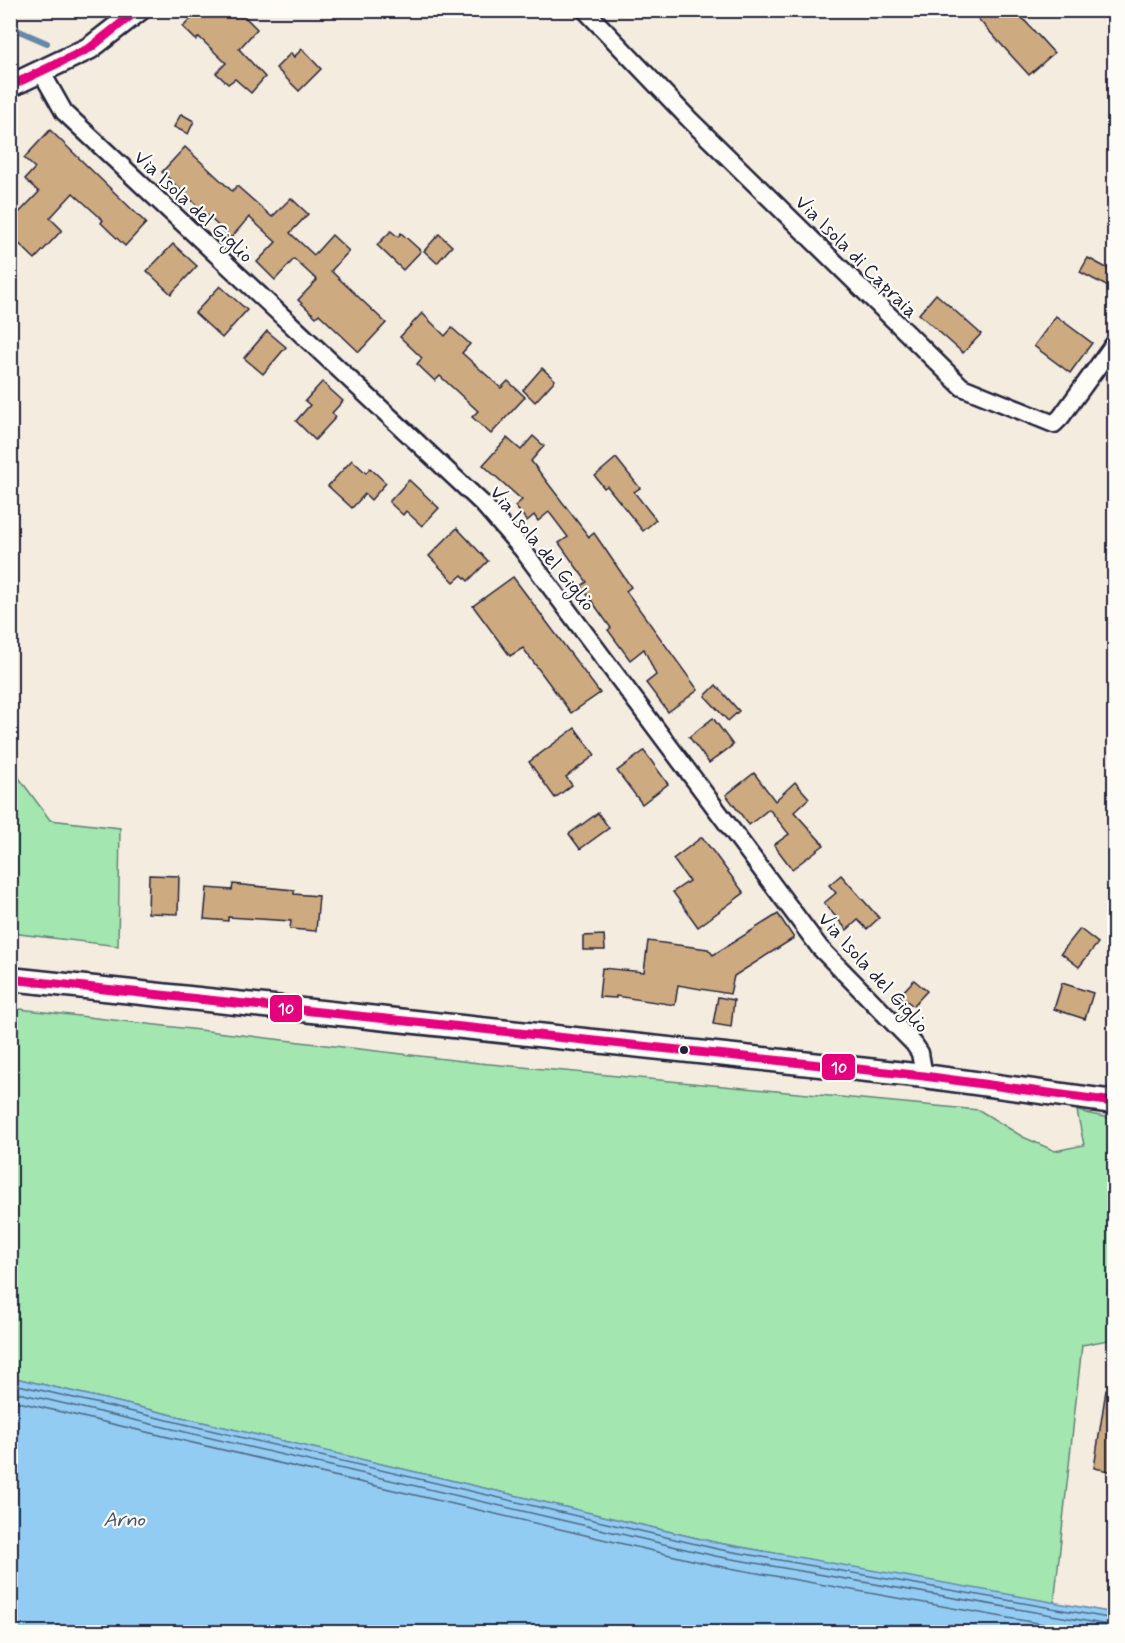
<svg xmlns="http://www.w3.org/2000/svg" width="1125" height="1643" viewBox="0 0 1125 1643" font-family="Mynerve,sans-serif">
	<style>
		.green { fill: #a3e6b0; stroke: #628476; stroke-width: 1.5 }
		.water { fill: #93ccf2; stroke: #6688a9; stroke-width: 1.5 }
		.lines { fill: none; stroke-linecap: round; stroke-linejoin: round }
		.shore { stroke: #4f6684; stroke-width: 1.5 }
		.stream { stroke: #6688a9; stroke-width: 6 }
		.building { fill: #ceaa80; stroke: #22223b; stroke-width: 1.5 }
		.minor-casing { stroke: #22223b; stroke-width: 21 }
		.tertiary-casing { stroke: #22223b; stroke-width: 26 }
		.secondary-casing { stroke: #22223b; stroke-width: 27 }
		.minor { stroke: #fdfcf7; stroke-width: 16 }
		.tertiary { stroke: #fdfcf7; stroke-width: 21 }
		.secondary { stroke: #fdfcf7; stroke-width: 22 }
		.bus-1-casing { stroke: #fdfcf7; stroke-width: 14 }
		.bus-1 { stroke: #e5007d; stroke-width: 9 }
		.bus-dot { fill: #22223b; stroke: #fdfcf7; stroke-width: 2 }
		.labels { text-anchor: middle; stroke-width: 4.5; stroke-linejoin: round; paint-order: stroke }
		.street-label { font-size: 20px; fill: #22223b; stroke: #fdfcf7 }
		.water-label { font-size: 21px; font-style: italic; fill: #445572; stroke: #fdfcf7 }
		.line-badge { stroke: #fdfcf7; stroke-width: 2 }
		.badge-label { font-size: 16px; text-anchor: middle; font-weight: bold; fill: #fff }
	</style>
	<rect width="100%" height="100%" fill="#f4ecdf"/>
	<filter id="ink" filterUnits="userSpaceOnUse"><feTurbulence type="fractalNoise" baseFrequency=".0167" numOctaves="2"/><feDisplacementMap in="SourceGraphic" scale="12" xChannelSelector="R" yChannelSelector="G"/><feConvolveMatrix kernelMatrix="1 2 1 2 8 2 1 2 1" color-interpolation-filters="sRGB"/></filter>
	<g filter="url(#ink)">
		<g class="green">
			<path d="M 11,767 L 50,820 L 120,828 L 118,946 L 11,933 Z"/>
			<path d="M 11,1008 L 479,1063 L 979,1110 L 1023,1137 L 1055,1151 L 1084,1145 L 1077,1111 L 1114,1119 L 1114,1339 L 1082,1345 L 1054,1604 L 718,1543 L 11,1377 Z"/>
		</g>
		<path class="water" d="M 11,1377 L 718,1543 L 1114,1613 L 1114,1632 L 11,1632 Z"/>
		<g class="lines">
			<g class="shore">
				<path d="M 10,1383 L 717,1549 L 1114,1619"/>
				<path d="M 10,1391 L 715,1556 L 1114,1626"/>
				<path d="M 10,1400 L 713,1565 L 1087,1632"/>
			</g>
			<path class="stream" d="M 10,27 L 47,43"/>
		</g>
		<g class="building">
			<path d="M 199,10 L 238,10 L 257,29 L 239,49 L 265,77 L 251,93 L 235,79 L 228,84 L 216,73 L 226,63 L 199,37 L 196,40 L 183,27 Z"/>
			<path d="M 970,10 L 1015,10 L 1054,53 L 1029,75 Z"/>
			<path d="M 302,49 L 321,69 L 299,91 L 276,68 L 291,53 L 294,57 Z"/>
			<path d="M 181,114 L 194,121 L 188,134 L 174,127 Z"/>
			<path d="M 50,130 L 146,223 L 125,246 L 101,223 L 103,220 L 73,193 L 50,218 L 62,230 L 35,259 L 10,235 L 10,222 L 39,192 L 25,179 L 35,168 L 24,158 Z"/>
			<path d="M 185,147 L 232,191 L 237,186 L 272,217 L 291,198 L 308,214 L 290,233 L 314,255 L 332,235 L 349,251 L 331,271 L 386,323 L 359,352 L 319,314 L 316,317 L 298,300 L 317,280 L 294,259 L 275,280 L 257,262 L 276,242 L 249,217 L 231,238 L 162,172 Z"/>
			<path d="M 391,231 L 398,237 L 401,233 L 421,251 L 403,270 L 377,245 Z"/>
			<path d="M 439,234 L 452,246 L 437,263 L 424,251 Z"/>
			<path d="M 173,244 L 197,266 L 171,294 L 147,271 Z"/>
			<path d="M 1088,258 L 1114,272 L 1114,290 L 1080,272 Z"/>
			<path d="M 220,286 L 247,310 L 222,338 L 195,313 Z"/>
			<path d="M 936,294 L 981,334 L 963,353 L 919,314 Z"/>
			<path d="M 422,313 L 445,336 L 452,328 L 470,344 L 462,353 L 501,388 L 508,381 L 525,397 L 491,434 L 472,417 L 478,411 L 440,376 L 435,381 L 417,364 L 422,358 L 400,337 Z"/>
			<path d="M 1056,316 L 1092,343 L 1070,373 L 1034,346 Z"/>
			<path d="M 267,331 L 286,347 L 263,374 L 244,358 Z"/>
			<path d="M 542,368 L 555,380 L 535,402 L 523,390 Z"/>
			<path d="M 322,382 L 343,401 L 332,413 L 336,417 L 315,440 L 296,421 L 310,405 L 305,401 Z"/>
			<path d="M 533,436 L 544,446 L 531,461 L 589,537 L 594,533 L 605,549 L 631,587 L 626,591 L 698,690 L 668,712 L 646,683 L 656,675 L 644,649 L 630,660 L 608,630 L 611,628 L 581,586 L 587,582 L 559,543 L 568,537 L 549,512 L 538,521 L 534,515 L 527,521 L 515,506 L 522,500 L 483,465 L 507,438 L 521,450 Z"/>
			<path d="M 616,458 L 640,488 L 634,492 L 656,520 L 643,531 L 607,486 L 604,488 L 595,476 Z"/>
			<path d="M 352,460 L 366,473 L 370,468 L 386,483 L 371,500 L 365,494 L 352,508 L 328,486 Z"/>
			<path d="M 409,480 L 439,508 L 422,526 L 406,511 L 403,515 L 389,502 Z"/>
			<path d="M 457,528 L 488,561 L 468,581 L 462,575 L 454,582 L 429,556 Z"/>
			<path d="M 513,577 L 600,693 L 571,713 L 523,648 L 510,656 L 473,606 Z"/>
			<path d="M 716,685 L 739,711 L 728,721 L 705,696 Z"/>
			<path d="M 713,718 L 733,745 L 709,763 L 689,737 Z"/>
			<path d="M 575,728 L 595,755 L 566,777 L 572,785 L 555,798 L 529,762 Z"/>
			<path d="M 644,751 L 668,784 L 642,804 L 617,771 Z"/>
			<path d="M 754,773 L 775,801 L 795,782 L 809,798 L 794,812 L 824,845 L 792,869 L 774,845 L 789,834 L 769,809 L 749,825 L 726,795 Z"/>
			<path d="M 598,813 L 609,828 L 580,849 L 569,834 Z"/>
			<path d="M 702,837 L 744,893 L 698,927 L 673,892 L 689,881 L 673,859 Z"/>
			<path d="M 149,875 L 179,876 L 178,914 L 148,913 Z"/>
			<path d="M 841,875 L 879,918 L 867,929 L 858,920 L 847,930 L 824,903 L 836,893 L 829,885 Z"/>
			<path d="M 233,884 L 294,890 L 294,894 L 319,896 L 316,931 L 290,929 L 291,921 L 228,917 L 228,921 L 204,919 L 207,888 L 232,890 Z"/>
			<path d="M 778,914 L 794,938 L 734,976 L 730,994 L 678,985 L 675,1005 L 616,996 L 616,998 L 599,997 L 602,968 L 644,972 L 648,941 L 708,949 L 713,955 Z"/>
			<path d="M 1080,929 L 1098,943 L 1079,967 L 1061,953 Z"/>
			<path d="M 604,935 L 605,950 L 583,950 L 583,936 Z"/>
			<path d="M 914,980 L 927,991 L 913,1006 L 900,995 Z"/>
			<path d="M 1062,983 L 1093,993 L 1085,1019 L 1054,1009 Z"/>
			<path d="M 718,997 L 734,1000 L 731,1027 L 713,1024 Z"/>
			<path d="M 1106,1390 L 1114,1391 L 1114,1472 L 1094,1468 Z"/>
		</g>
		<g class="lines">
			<g class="minor-casing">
				<g id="minor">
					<path d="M 585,10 L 690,120 L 962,387 L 1054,424 L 1061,417 L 1114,344"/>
					<path d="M 42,73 L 64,112 L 483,504 L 522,549 L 820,948 L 914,1044 L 920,1053 L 924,1076"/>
				</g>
			</g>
			<g class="tertiary-casing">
				<path id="tertiary" d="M 10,86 L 90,48 L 139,10"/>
			</g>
			<g class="secondary-casing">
				<path id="secondary" d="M 10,979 L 924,1076 L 1114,1102"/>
			</g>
			<use href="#minor" class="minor"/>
			<use href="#tertiary" class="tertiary"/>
			<use href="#secondary" class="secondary"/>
			<g class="bus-1-casing">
				<g id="bus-1">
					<path d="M 10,86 L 90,48 L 138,10"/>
					<path d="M 10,979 L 924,1076 L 1114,1102"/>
				</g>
			</g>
			<use href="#bus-1" class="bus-1"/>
		</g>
	</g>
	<circle class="bus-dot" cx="684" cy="1050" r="5"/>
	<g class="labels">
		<g class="street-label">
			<text transform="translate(194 206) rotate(43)" y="7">Via Isola del Giglio</text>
			<text transform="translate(857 256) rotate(45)" y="7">Via Isola di Capraia</text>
			<text transform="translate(543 548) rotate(51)" y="7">Via Isola del Giglio</text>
			<text transform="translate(874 972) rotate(48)" y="7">Via Isola del Giglio</text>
		</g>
		<g class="water-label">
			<text x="124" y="1526">Arno</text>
		</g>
	</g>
	<g class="line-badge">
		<rect x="269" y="994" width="34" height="29" rx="6" fill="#e5007d"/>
		<rect x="821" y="1053" width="35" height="28" rx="6" fill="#e5007d"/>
	</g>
	<g class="badge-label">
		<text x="286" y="1014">10</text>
		<text x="839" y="1073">10</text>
	</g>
	<rect width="1125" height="1643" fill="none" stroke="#fdfcf7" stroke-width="36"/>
	<rect x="18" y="18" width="1089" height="1607" fill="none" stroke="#22223b" stroke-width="2" filter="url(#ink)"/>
</svg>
